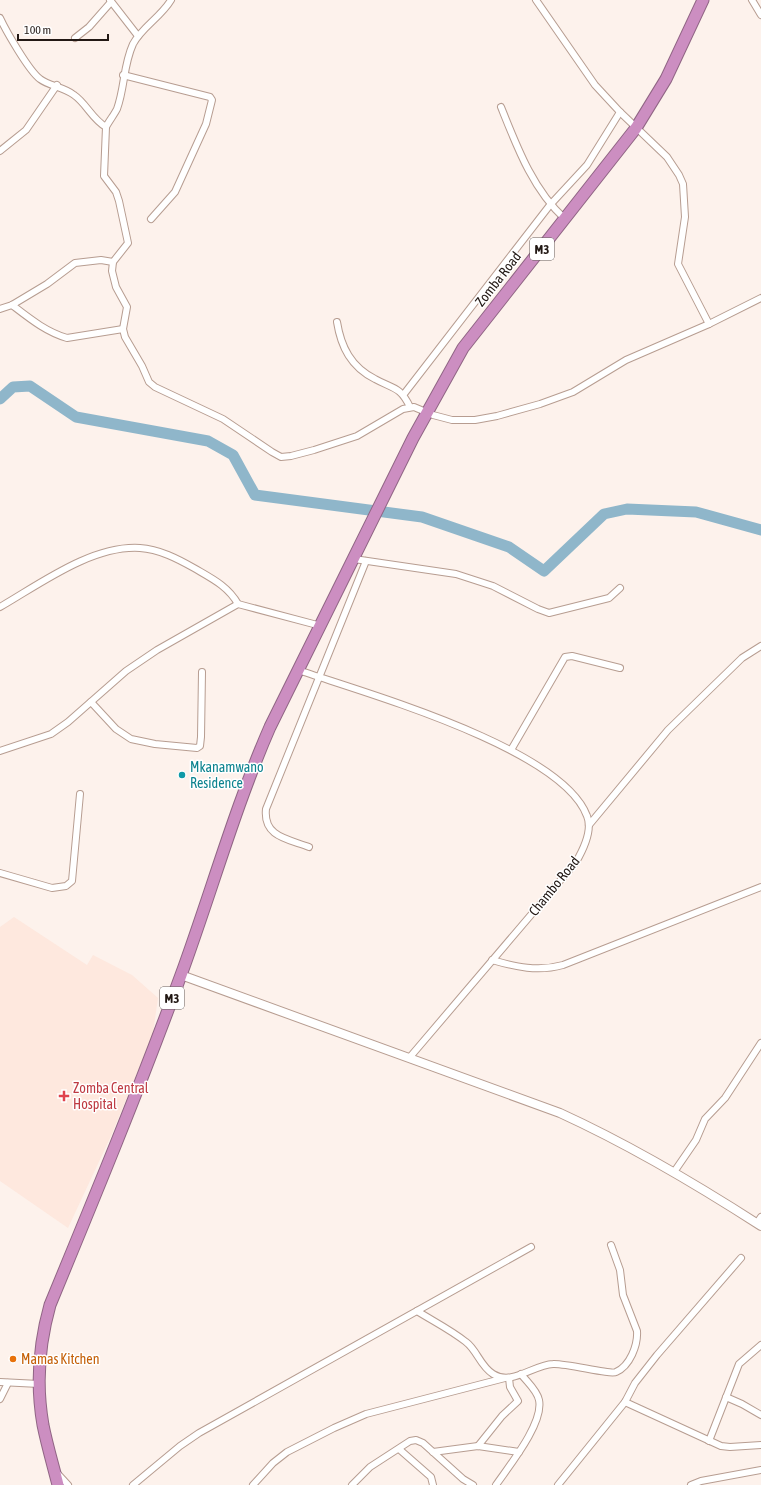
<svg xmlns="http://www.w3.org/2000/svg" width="761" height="1485" viewBox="0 0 761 1485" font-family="'Asap Condensed',sans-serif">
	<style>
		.built { fill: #fee8de }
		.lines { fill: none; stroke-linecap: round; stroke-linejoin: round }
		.river { stroke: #8fb6ca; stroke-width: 11 }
		.street-casing { stroke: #b79d91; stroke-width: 8 }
		.secondary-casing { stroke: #b79d91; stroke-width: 10 }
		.highway-casing { stroke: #906584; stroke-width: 13 }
		.street { stroke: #fff; stroke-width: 6 }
		.secondary { stroke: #fff; stroke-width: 8 }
		.highway { stroke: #cc8ec1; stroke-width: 11 }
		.culture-dot { fill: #0f9aa8; stroke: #fff; stroke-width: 1.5 }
		.health-dot { fill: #e0444e; stroke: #fff; stroke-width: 1.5 }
		.food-dot { fill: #e8710a; stroke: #fff; stroke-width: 1.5 }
		.labels { text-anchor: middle; stroke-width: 3; stroke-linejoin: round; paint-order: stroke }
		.shield { fill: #fff; stroke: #645d5a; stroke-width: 1 }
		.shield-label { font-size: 13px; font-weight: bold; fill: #221814 }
		.street-label { font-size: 14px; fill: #221814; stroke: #fff }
		.culture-label { font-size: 14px; fill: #0d838f; stroke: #fff; text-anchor: start }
		.health-label { font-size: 14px; fill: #be3a42; stroke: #fff; text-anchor: start }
		.food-label { font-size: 14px; fill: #c56008; stroke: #fff; text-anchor: start }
	</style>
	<rect width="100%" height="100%" fill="#fdf2ec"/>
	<path class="built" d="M 14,917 L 87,965 L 93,955 L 132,975 L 158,998 L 153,1033 L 144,1056 L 111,1136 L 68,1228 L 0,1181 L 0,927 Z"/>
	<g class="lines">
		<path class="river" d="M 0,399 L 13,387 L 30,386 L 76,417 L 208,441 L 233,455 L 255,495 L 422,517 L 509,547 L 544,571 L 604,514 L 627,509 L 696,512 L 761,530"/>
		<g class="street-casing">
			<g id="street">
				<path d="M 110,0 L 138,36"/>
				<path d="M 536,0 L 595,85 L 620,112 L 667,157 L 679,175 L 683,184 L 685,217 L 678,264 L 709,324"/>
				<path d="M 752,0 L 761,15"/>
				<path d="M 0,18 C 6,31 29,71 40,79 C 49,86 64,87 74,95 C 86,103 92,119 106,127 L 104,176 L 116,192 L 119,201 L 128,243 L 113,262 L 112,271 L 116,287 L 127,307 L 123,329 L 125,337 L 142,366 L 149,382 L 155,387 L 223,419 L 272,452 L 281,457 L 291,456 L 314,450 L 357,436 L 403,409 L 414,407 L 433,415 L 452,420 L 475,420 L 497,416 L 540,404 L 573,392 L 626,360 L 709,324 L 761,298"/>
				<path d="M 75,38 L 89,27 L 111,2"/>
				<path d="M 123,75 L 210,97 L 212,100 L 206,124 L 175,192 L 151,219"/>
				<path d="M 501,107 C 517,147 533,190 565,219"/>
				<path d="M 106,127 C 109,121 114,115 117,109 C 125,87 123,66 133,44 C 142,27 161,17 171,0"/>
				<path d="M 0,151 L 26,130 L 57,85"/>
				<path d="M 12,305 C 29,318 46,332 67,338 L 123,329"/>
				<path d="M 0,309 L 12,305 L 47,284 L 75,263 L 101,260 L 113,262"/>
				<path d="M 337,322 C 341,347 351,367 375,379 C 393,389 400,386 410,407"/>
				<path d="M 404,394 L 550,205 L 587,165 L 620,112"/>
				<path d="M 354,559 L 456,574 L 493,586 L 538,609 L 549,613 L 609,598 L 620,588"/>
				<path d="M 0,607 C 40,584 92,545 140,548 C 159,549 178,559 194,568 C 211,578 228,586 238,604"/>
				<path d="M 298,670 C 365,693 562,748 587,816 C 593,830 583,850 576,862 L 410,1057"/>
				<path d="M 91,702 L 116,729 L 131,739 L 155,744 L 197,748 L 200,746 L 201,737 L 202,672"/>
				<path d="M 511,750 L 565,657 L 572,656 L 620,668"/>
				<path d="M 0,751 L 51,734 L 68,722 L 126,671 L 157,650 L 238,604 L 321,626"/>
				<path d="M 589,825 L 668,730 L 742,658 L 761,646"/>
				<path d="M 309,847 C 288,839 263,837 266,809 L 366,561"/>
				<path d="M 0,873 L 52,888 L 66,886 L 72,881 L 80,794"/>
				<path d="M 492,960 C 516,967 538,972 563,965 L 761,887"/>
				<path d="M 674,1172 L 696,1140 L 705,1119 L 725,1098 L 761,1043"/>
				<path d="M 757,1223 L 761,1217"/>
				<path d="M 417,1311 C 433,1321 451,1330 466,1342 C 477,1350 480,1366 493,1374 C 512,1386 533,1365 553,1364 C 566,1363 611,1375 616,1372 C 630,1366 638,1345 637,1331 L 623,1295 L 620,1270 L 611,1245"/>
				<path d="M 0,1382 L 39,1384"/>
				<path d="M 726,1397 L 742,1404 L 761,1415"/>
				<path d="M 0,1399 L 8,1383"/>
				<path d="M 625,1402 L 721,1446 L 730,1447 L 761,1445"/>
				<path d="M 709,1441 L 739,1364 L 761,1345"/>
				<path d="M 478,1446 L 502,1416 L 518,1401 L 510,1387 L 509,1378"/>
				<path d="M 399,1449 L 431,1477 L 433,1485"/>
				<path d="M 433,1452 L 478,1446 L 519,1452"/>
				<path d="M 57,1473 L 68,1485"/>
				<path d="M 133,1485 L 180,1446 L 199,1433 L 531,1247"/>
				<path d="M 253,1485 L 273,1463 L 287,1452 L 334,1428 L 366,1414 L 505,1378"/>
				<path d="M 352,1485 L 370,1467 L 410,1441 L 416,1440 L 423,1443 L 463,1479 L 473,1485"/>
				<path d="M 496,1485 C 509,1466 544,1423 539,1400 C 537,1390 527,1382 521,1374"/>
				<path d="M 558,1485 L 625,1402 L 635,1383 L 657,1355 L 741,1258"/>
				<path d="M 691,1485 L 701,1481 L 761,1470"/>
			</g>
		</g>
		<g class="secondary-casing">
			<path id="secondary" d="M 181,975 L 560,1113 C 630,1145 696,1184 761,1226"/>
		</g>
		<g class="highway-casing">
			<path id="highway" d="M 58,1485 C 53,1465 47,1445 43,1425 C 36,1385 39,1344 50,1305 C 95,1196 140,1087 181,975 C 211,893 235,807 270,727 L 413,438 L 463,348 L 636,128 L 666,79 L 703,0"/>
		</g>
		<use href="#street" class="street"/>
		<use href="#secondary" class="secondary"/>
		<use href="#highway" class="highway"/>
	</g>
	<circle class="culture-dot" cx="182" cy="775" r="4"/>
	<path class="health-dot" d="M62 1090h4v4h4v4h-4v4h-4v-4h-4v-4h4z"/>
	<circle class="food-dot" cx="13" cy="1359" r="4"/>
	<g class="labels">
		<g class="shield">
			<rect x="530" y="238" width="24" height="22" rx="3"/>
			<rect x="160" y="987" width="24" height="22" rx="3"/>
		</g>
		<g class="shield-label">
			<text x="542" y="254">M3</text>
			<text x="172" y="1003">M3</text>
		</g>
		<g class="street-label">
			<text transform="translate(498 279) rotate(-52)" y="5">Zomba Road</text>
			<text transform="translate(554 886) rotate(-51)" y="5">Chambo Road</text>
		</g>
		<g class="culture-label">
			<text x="190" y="772">Mkanamwano<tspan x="190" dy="16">Residence</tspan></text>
		</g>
		<g class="health-label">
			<text x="73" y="1093">Zomba Central<tspan x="73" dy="16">Hospital</tspan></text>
		</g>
		<g class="food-label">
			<text x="21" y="1364">Mamas Kitchen</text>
		</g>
	</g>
	<path d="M18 34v6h90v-6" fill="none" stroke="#221814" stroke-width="2"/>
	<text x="24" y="34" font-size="12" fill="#221814" stroke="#ffffff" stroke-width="3" paint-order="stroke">100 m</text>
</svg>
